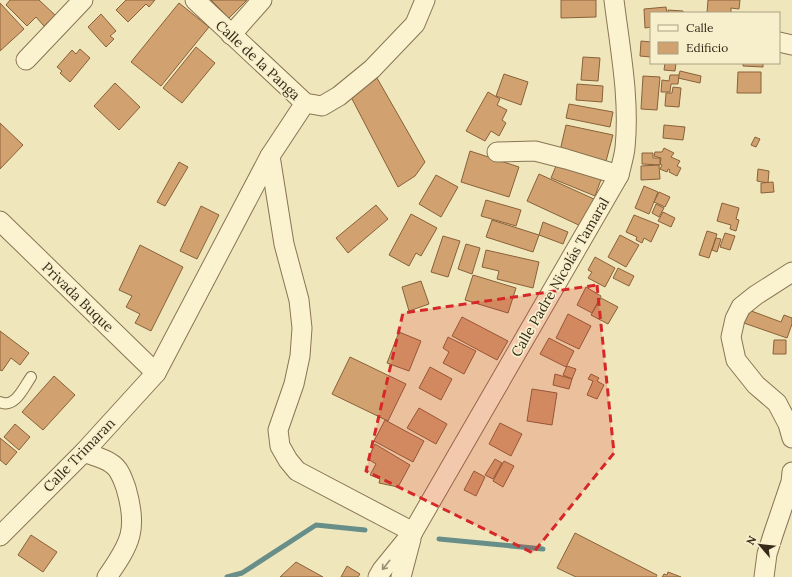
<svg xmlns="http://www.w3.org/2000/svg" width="792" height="577" viewBox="0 0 792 577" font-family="Lora,serif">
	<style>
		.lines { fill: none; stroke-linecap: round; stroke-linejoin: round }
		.stream { stroke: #678e89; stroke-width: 5 }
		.building { fill: #d1a26f; stroke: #896139 }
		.lane-casing { stroke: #887554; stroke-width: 12 }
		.street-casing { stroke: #887554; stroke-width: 21 }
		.lane { stroke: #fbf2cf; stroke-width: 10 }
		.street { stroke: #fbf2cf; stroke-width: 19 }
		.oneway { stroke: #988e74 }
		.marked { fill: #d62828; fill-opacity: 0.2; stroke: #d62828; stroke-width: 3; stroke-dasharray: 8 5; stroke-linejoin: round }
		.labels { text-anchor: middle; stroke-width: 3.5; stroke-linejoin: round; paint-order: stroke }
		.street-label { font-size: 14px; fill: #362b1a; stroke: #f7efcb }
	</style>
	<rect width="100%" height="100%" fill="#f0e6bb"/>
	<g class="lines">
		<g class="stream">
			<path d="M 439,539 L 543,549"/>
			<path d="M 227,577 L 242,573 L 316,525 L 365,530"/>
		</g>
	</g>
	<g class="building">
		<path d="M 10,0 L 39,0 L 55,15 L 44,26 L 36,17 L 27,26 L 6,5 Z"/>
		<path d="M 126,0 L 155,0 L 149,7 L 146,4 L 128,22 L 116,10 Z"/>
		<path d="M 211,0 L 247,0 L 229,18 Z"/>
		<path d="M 561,0 L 596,0 L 596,17 L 561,18 Z"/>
		<path d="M 708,0 L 740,0 L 739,9 L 731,8 L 731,13 L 707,13 Z"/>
		<path d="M 0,3 L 24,29 L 0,51 Z"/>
		<path d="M 179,3 L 209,27 L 161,86 L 131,62 Z"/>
		<path d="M 666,7 L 667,13 L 651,13 L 651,27 L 645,28 L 644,9 Z"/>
		<path d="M 668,10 L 683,11 L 683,13 L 668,13 Z"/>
		<path d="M 101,14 L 116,31 L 110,36 L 114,39 L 106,47 L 88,27 Z"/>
		<path d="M 641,41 L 651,42 L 651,57 L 640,56 Z"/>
		<path d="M 196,47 L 215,63 L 182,103 L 163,88 Z"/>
		<path d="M 80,49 L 90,58 L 70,82 L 60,73 L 62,71 L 57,67 L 72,50 L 76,54 Z"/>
		<path d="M 583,57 L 600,58 L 598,81 L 581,80 Z"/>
		<path d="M 665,63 L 676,63 L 675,71 L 664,70 Z"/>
		<path d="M 743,63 L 763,63 L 763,67 L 743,66 Z"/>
		<path d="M 680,71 L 701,76 L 700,83 L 678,78 Z"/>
		<path d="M 738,72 L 761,72 L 761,93 L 737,93 Z"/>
		<path d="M 504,74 L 528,82 L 521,105 L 496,96 Z"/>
		<path d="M 670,75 L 679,75 L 678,84 L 671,84 L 670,92 L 661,92 L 662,80 L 669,81 Z"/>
		<path d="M 643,76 L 660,77 L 657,110 L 641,109 Z"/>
		<path d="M 377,78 L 425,162 L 415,176 L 398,187 L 351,97 Z"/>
		<path d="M 115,83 L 140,107 L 119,130 L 94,106 Z"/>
		<path d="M 577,84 L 603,86 L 602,102 L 576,100 Z"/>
		<path d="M 673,87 L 681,88 L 679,107 L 665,106 L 666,93 L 672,93 Z"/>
		<path d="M 488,92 L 500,99 L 497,105 L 507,110 L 502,120 L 506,123 L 499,136 L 491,131 L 485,141 L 466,131 Z"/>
		<path d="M 569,104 L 613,112 L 610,127 L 566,118 Z"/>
		<path d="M 0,123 L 23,145 L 0,169 Z"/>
		<path d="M 566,125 L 613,135 L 605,165 L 559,155 Z"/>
		<path d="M 664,125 L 685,127 L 683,140 L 663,138 Z"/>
		<path d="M 755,137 L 760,139 L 756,147 L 751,145 Z"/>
		<path d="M 664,148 L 674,153 L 671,157 L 680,161 L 677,166 L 681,168 L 677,176 L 669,172 L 670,170 L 668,169 L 667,172 L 660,169 L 662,165 L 660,164 L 661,158 L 654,156 L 655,152 L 662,152 Z"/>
		<path d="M 470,151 L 519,167 L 509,197 L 461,182 Z"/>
		<path d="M 642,153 L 653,153 L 653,158 L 660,158 L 660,165 L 642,164 Z"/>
		<path d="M 559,159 L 602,177 L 595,196 L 551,178 Z"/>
		<path d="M 179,162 L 188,167 L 165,206 L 157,202 Z"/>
		<path d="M 659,165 L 660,179 L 641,180 L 641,166 Z"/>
		<path d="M 758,169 L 769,171 L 768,183 L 757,181 Z"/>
		<path d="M 539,174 L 596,200 L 583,227 L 527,201 Z"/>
		<path d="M 436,175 L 458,187 L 441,217 L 419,204 Z"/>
		<path d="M 773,182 L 774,192 L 761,193 L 761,183 Z"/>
		<path d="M 644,186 L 658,192 L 649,214 L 635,208 Z"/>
		<path d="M 659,192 L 670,197 L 665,207 L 654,202 Z"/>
		<path d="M 486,200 L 521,210 L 516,226 L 481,216 Z"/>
		<path d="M 722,203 L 739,208 L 736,219 L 739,220 L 736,231 L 730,229 L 731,225 L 717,221 Z"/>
		<path d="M 656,204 L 664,208 L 659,217 L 652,213 Z"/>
		<path d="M 376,205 L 388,219 L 348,253 L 336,238 Z"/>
		<path d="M 201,206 L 219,215 L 197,259 L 180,251 Z"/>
		<path d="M 663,212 L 675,218 L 671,227 L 658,221 Z"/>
		<path d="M 411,214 L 437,228 L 421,256 L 416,253 L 409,266 L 389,255 Z"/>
		<path d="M 634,215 L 659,225 L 651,242 L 644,238 L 642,243 L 636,240 L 637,237 L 626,232 Z"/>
		<path d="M 492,220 L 539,235 L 533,252 L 486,237 Z"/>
		<path d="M 543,222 L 568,232 L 563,244 L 539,235 Z"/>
		<path d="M 707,231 L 717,234 L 709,258 L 699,255 Z"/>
		<path d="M 725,233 L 735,236 L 730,250 L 720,247 Z"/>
		<path d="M 620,235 L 639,245 L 626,267 L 608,257 Z"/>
		<path d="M 443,236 L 460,241 L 448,277 L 431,272 Z"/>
		<path d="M 716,238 L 721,239 L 717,252 L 712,250 Z"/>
		<path d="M 466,244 L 480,248 L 472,274 L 458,269 Z"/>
		<path d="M 140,245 L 183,267 L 151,331 L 135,323 L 140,314 L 126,307 L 132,296 L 119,290 Z"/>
		<path d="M 486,250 L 539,262 L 533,288 L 497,279 L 499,271 L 482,267 Z"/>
		<path d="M 595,257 L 615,268 L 605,287 L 588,278 L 592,272 L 588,270 Z"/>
		<path d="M 618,268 L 634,276 L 629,286 L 613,278 Z"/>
		<path d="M 473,275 L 516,288 L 508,313 L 465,300 Z"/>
		<path d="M 421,281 L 429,304 L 409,311 L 402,287 Z"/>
		<path d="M 586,287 L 601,296 L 592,313 L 577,305 Z"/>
		<path d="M 601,298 L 618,307 L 608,324 L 591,315 Z"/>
		<path d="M 746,309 L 781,322 L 784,315 L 792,318 L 792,324 L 787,338 L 741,322 Z"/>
		<path d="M 568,314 L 591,326 L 579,349 L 556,338 Z"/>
		<path d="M 462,317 L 508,341 L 497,360 L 452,336 Z"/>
		<path d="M 0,331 L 29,353 L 20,365 L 11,358 L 2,371 L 0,370 Z"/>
		<path d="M 399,332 L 421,341 L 409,371 L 387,363 Z"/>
		<path d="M 448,337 L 476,351 L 464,374 L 443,363 L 449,352 L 443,348 Z"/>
		<path d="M 549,338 L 574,351 L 566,367 L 540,354 Z"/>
		<path d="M 774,340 L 786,340 L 786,354 L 773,354 Z"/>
		<path d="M 350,357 L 406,384 L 388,421 L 332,394 Z"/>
		<path d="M 567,366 L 576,369 L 572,379 L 563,375 Z"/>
		<path d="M 430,367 L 452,379 L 441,400 L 419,388 Z"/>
		<path d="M 555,374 L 572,379 L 569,389 L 553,385 Z"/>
		<path d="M 591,374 L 599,378 L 597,381 L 604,385 L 597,399 L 587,395 L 593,381 L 588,379 Z"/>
		<path d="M 54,376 L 75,395 L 43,430 L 22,412 Z"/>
		<path d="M 532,389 L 557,393 L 552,425 L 527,421 Z"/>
		<path d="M 419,408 L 447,424 L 436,444 L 407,428 Z"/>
		<path d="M 385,420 L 424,441 L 413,462 L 374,441 Z"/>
		<path d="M 500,423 L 522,434 L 511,456 L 489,444 Z"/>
		<path d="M 15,424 L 30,437 L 19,450 L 4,437 Z"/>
		<path d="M 0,438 L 17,452 L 6,465 L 0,460 Z"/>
		<path d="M 375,444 L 410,465 L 398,487 L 379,483 L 380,479 L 370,475 L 376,464 L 368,459 Z"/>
		<path d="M 495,459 L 502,463 L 493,479 L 485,475 Z"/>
		<path d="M 504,461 L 514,466 L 503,487 L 493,481 Z"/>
		<path d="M 474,471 L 485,477 L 476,496 L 464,490 Z"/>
		<path d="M 575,533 L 657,575 L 656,577 L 576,577 L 557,568 Z"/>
		<path d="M 31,535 L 57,552 L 43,572 L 18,555 Z"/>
		<path d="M 296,562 L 323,577 L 280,577 Z"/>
		<path d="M 347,566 L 360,574 L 358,577 L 341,577 Z"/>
		<path d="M 668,572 L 681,577 L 662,577 L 664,574 L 667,575 Z"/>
	</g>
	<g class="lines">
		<g class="lane-casing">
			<path id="lane" d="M 0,402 C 15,409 24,387 31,377"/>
		</g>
		<g class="street-casing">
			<g id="street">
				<path d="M 195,0 L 305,103 L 322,106 L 339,96 L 372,69 L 415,24 L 425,0"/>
				<path d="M 231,35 L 262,0"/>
				<path d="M 779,42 L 792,45"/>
				<path d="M 26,60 L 83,0"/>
				<path d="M 305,103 L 270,156 L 284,244 L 299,300 L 302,328 L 300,356 L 294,384 L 278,430 L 280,446 L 288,460 L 297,471 L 413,532"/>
				<path d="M 497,152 L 535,151 L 566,159 L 619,175"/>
				<path d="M 0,221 L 156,373"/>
				<path d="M 792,272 L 756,295 L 741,307 L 735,319 L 731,337 L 736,360 L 756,385 L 777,403 L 788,424 L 792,438"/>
				<path d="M 84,452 C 93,456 105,458 112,464 C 120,469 123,480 126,488 C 138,529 131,543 107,577"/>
				<path d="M 0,536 L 84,452 L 156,373 L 270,156"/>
				<path d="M 378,577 L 382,570 L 413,532 L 619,175 C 621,166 624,157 625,148 C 630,99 620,49 614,0"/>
				<path d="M 401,577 L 411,539"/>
				<path d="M 764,577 L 767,554 L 773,535 L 791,482 L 792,472"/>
			</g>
		</g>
		<use href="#lane" class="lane"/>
		<use href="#street" class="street"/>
	</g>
	<defs><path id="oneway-shaft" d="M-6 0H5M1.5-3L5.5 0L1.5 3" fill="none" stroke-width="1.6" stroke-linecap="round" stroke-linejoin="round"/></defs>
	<use class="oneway" href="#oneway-shaft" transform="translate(386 565) rotate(129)"/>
	<path class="marked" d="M 597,285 L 614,453 L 533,553 L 366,471 L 403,313 Z"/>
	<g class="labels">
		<g class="street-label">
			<text transform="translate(258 60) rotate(43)" y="5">Calle de la Panga</text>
			<text transform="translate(560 277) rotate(-60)" y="5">Calle Padre Nicolás Tamaral</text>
			<text transform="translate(78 297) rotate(44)" y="5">Privada Buque</text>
			<text transform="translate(79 455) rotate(-46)" y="5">Calle Trimaran</text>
		</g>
	</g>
	<rect x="650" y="12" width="130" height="52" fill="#f7efcb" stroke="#aaa184"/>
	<rect x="658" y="25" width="20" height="6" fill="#fbf2cf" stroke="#aaa184"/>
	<text x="686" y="32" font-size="12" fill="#362b1a">Calle</text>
	<rect x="658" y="42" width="20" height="12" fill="#d1a26f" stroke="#aaa184"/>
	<text x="686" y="52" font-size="12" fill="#362b1a">Edificio</text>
	<g transform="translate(760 545) rotate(298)" stroke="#f7efcb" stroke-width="3" paint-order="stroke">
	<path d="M0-3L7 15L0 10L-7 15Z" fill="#362b1a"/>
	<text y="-6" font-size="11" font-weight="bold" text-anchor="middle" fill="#362b1a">N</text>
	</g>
</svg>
